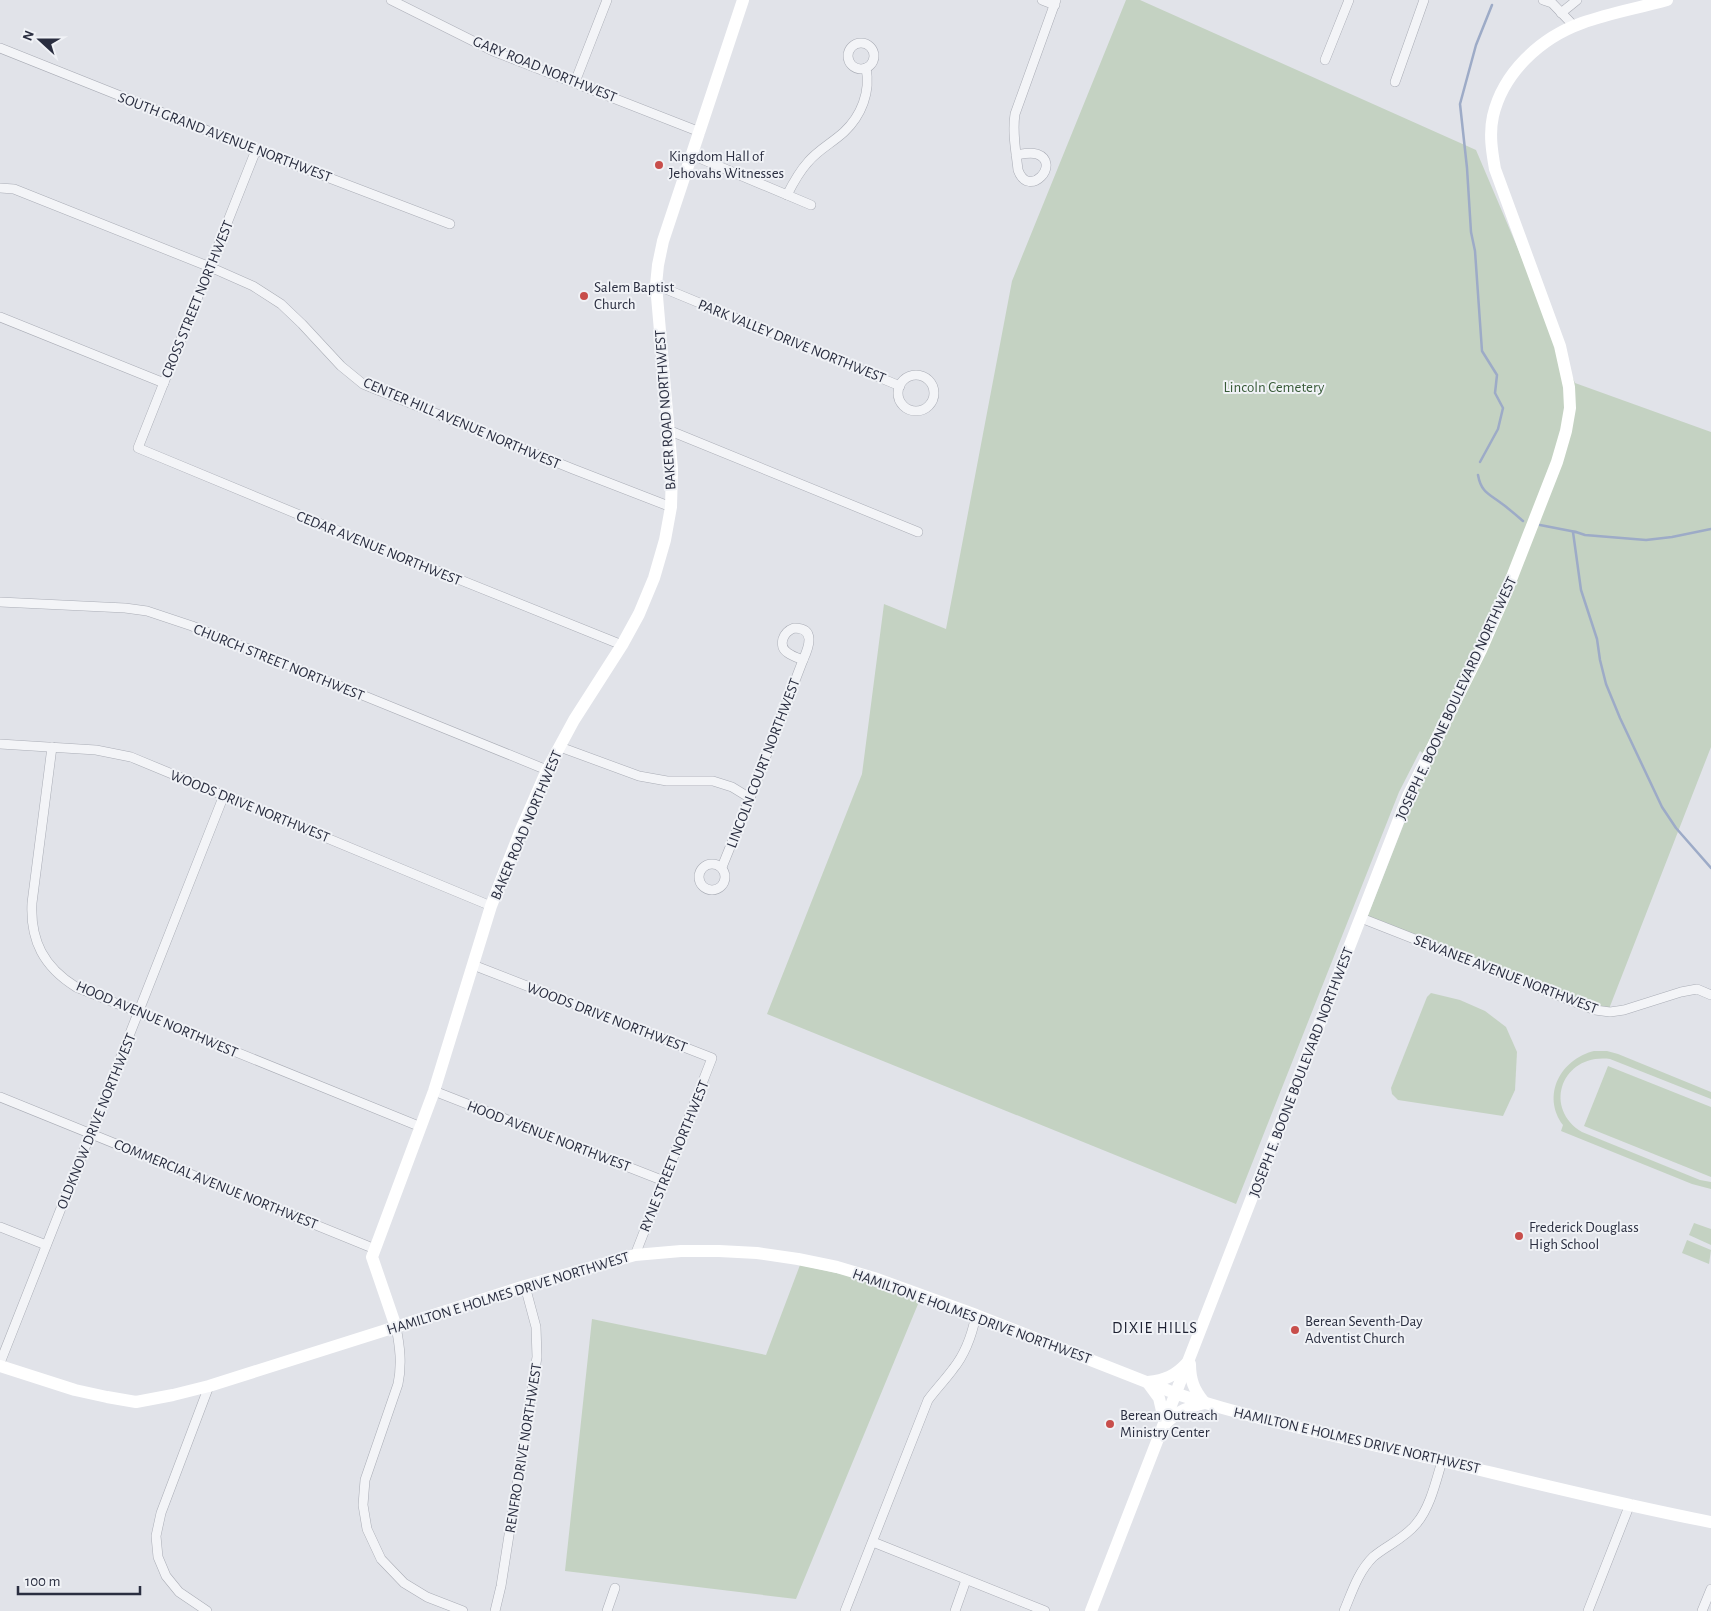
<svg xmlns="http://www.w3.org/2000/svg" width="1711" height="1611" viewBox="0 0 1711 1611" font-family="'Alegreya Sans',sans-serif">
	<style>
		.green { fill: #c4d2c2 }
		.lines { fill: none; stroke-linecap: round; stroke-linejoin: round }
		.stream { stroke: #9dabc7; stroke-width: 2.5 }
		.street-casing { stroke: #aaadb6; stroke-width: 10 }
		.street { stroke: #f3f4f7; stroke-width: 9 }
		.secondary { stroke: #fff; stroke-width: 12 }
		.poi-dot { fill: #c84e4b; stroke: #f0f2f6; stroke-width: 2 }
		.labels { text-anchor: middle; stroke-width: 4; stroke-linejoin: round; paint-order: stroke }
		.street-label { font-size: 15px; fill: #2a2e40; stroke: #f0f2f6 }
		.poi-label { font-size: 15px; fill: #2a2e40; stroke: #f0f2f6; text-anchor: start }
		.park-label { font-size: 15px; fill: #385b38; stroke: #f0f2f6 }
		.neighbourhood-label { font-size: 16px; letter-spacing: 1px; fill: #1c2031; stroke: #f0f2f6 }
	</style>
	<rect width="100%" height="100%" fill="#e1e3e9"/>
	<g class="green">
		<path d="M 1126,0 L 1140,0 L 1476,150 L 1575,383 L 1711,432 L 1711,747 L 1607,1014 L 1367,918 L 1414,798 L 1432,760 L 1420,751 L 1399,792 L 1236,1204 L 767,1014 L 862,774 L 884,604 L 946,629 L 1012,281 Z"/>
		<path d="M 1431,993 L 1460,1000 L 1485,1011 L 1506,1027 L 1517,1052 L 1515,1090 L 1503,1116 L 1398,1100 L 1392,1094 L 1391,1088 L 1427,997 Z"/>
		<path d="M 1594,1051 L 1607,1051 L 1618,1054 L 1711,1092 L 1711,1099 L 1610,1059 C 1562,1053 1542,1108 1582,1132 L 1700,1180 L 1711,1182 L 1711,1189 L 1692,1184 L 1561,1131 L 1563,1125 C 1541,1095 1561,1059 1594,1051 Z"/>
		<path d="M 1608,1066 L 1711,1107 L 1711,1177 L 1584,1126 Z"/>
		<path d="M 1694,1223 L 1711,1229 L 1711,1245 L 1689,1235 Z"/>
		<path d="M 1687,1240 L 1711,1250 L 1709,1264 L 1682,1253 Z"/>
		<path d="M 800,1265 L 923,1292 L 796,1599 L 565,1571 L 592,1319 L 766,1355 Z"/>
	</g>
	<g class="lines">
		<g class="stream">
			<path d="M 1480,462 L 1498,429 L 1503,408 L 1495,393 L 1497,375 L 1482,351 L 1475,251 L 1471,232 L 1467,168 L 1460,104 L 1476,45 L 1492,5"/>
			<path d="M 1478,475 C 1481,492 1489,494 1501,503 C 1508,508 1516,515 1523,521"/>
			<path d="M 1540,525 L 1576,532 L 1585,535 L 1646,540 L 1672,537 L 1711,529"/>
			<path d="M 1576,532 L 1573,532 L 1581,590 L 1597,639 L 1600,660 L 1606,684 L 1620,718 L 1662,807 L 1676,828 L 1711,868"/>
		</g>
		<g class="street-casing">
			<g id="street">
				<path d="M 391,0 L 493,51 L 700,132"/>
				<path d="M 1042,0 L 1055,5"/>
				<path d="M 1543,0 L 1552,3 L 1574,26"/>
				<path d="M 1561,13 L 1577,0"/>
				<circle cx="861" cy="56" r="13"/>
				<path d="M 0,48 L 256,150 L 450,224"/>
				<path d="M 1325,60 L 1349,0"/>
				<path d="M 575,82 L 607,0"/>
				<path d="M 1395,82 L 1424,0"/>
				<path d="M 256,150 L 138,448 L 331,528 L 622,645"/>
				<path d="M 692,155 L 811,205"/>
				<path d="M 1016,155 C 1022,154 1030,152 1037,154 C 1062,163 1029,200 1018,170 C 1016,151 1012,133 1015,114 L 1056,0"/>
				<path d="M 0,188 L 14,189 L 210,267 L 253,286 L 281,304 L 302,324 L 341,366 L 363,384 L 573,469 L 671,507"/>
				<path d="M 787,195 C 793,183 799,172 808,162 C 818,150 832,143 844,132 C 861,116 871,92 866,68"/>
				<path d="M 656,285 L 900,386"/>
				<path d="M 0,317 L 164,383"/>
				<circle cx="916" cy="393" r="18"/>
				<path d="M 668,430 L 918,532"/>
				<path d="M 0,602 L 125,608 L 147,611 L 192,626 L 547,770"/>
				<path d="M 794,628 C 816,628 809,647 803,660 C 798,658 792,656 788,653 C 777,646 783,632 794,628 Z"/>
				<path d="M 0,744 L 96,750 L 131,757 L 491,906"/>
				<path d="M 52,747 L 32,903 C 30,941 44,967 76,987 L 421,1127"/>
				<path d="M 560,747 L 639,776 L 667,781 L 713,781 L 732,787 L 750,798"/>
				<circle cx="712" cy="877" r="13"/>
				<path d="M 722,867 L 750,798 L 803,660"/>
				<path d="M 1361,918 L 1595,1010 L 1610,1012 L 1624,1010 L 1681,992 L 1697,989 L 1711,995"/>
				<path d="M 473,965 L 712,1058 L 635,1255"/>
				<path d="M 434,1091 L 664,1181"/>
				<path d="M 0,1097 L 375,1249"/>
				<path d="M 0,1227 L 46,1245"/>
				<path d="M 396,1327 C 400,1347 402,1364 398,1384 L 365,1480 L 363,1505 L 367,1529 L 381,1559 L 404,1583 L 427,1597 L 463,1611"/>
				<path d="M 0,1363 L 224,795"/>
				<path d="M 873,1542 L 1045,1611"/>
				<path d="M 207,1611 L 179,1592 L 166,1576 L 158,1557 L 156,1536 L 161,1513 L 209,1386"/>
				<path d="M 495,1611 L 501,1586 L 537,1357 L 536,1327 L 525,1286"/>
				<path d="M 607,1611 L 615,1588"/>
				<path d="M 845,1611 L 928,1400 C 936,1389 945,1380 953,1369 C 966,1353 972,1335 976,1315"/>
				<path d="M 955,1611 L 966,1580"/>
				<path d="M 1344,1611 C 1352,1592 1358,1572 1373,1557 C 1387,1545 1404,1539 1416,1524 C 1430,1508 1436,1481 1442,1461"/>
				<path d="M 1588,1611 L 1630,1504"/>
				<path d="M 1702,1611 L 1711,1589"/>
			</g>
		</g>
		<use href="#street" class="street"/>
		<g class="secondary">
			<path d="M 396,1327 L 372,1257 L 434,1091 L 491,906 L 520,832 L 547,770 L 574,720 L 622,645 L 639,614 L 654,578 L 665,540 L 671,507 L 672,469 L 656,285 L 658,265 L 663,241 L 743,0"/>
			<path d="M 1190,1364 C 1190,1380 1194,1390 1204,1402"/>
			<path d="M 0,1366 L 75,1390 L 107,1397 L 136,1402 L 173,1395 L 209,1386 L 525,1286 L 635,1255 L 681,1251 L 719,1251 L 757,1253 L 798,1259 L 837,1267 L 874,1278 L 976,1315 L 1177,1394 C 1259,1421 1345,1438 1430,1458 C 1523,1480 1617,1504 1711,1522"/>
			<path d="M 1148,1382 C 1165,1380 1175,1376 1187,1363"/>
			<path d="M 1148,1383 L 1159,1398 L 1165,1424"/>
			<path d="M 1166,1423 C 1178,1411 1189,1407 1205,1403"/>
			<path d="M 1091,1611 L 1408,796 L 1481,650 L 1505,595 L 1557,462 L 1566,431 L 1570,408 L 1569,387 L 1560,346 L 1495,169 C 1492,152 1489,134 1493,116 C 1503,73 1540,38 1582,23 C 1609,13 1639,8 1667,0"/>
		</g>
	</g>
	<g class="poi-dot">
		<circle cx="659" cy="165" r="5"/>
		<circle cx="584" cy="296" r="5"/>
		<circle cx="1519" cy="1236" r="5"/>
		<circle cx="1295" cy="1330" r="5"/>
		<circle cx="1110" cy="1424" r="5"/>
	</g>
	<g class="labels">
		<g class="street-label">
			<text transform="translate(545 69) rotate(22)" y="5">GARY ROAD NORTHWEST</text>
			<text transform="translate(225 137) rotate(21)" y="5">SOUTH GRAND AVENUE NORTHWEST</text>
			<text transform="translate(197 299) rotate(-68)" y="5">CROSS STREET NORTHWEST</text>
			<text transform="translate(792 341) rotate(22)" y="5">PARK VALLEY DRIVE NORTHWEST</text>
			<text transform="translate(665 410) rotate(-94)" y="5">BAKER ROAD NORTHWEST</text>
			<text transform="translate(462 423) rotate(23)" y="5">CENTER HILL AVENUE NORTHWEST</text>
			<text transform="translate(379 548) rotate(22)" y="5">CEDAR AVENUE NORTHWEST</text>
			<text transform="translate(279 662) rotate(22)" y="5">CHURCH STREET NORTHWEST</text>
			<text transform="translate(1456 698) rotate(-65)" y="5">JOSEPH E. BOONE BOULEVARD NORTHWEST</text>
			<text transform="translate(763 763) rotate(-69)" y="5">LINCOLN COURT NORTHWEST</text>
			<text transform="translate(250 806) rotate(22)" y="5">WOODS DRIVE NORTHWEST</text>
			<text transform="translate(526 825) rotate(-67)" y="5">BAKER ROAD NORTHWEST</text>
			<text transform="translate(1506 974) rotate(21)" y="5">SEWANEE AVENUE NORTHWEST</text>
			<text transform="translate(607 1017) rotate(21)" y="5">WOODS DRIVE NORTHWEST</text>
			<text transform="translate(157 1019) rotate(23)" y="5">HOOD AVENUE NORTHWEST</text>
			<text transform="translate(1301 1072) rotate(-69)" y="5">JOSEPH E. BOONE BOULEVARD NORTHWEST</text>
			<text transform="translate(96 1121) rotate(-68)" y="5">OLDKNOW DRIVE NORTHWEST</text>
			<text transform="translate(549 1136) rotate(21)" y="5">HOOD AVENUE NORTHWEST</text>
			<text transform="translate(674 1156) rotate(-68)" y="5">RYNE STREET NORTHWEST</text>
			<text transform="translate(216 1184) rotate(22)" y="5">COMMERCIAL AVENUE NORTHWEST</text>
			<text transform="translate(508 1293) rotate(-17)" y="5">HAMILTON E HOLMES DRIVE NORTHWEST</text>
			<text transform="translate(972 1316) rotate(20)" y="5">HAMILTON E HOLMES DRIVE NORTHWEST</text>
			<text transform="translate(1357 1440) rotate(13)" y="5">HAMILTON E HOLMES DRIVE NORTHWEST</text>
			<text transform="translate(523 1448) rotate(-81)" y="5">RENFRO DRIVE NORTHWEST</text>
		</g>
		<g class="poi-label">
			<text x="669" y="161">Kingdom Hall of<tspan x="669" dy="17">Jehovahs Witnesses</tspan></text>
			<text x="594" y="292">Salem Baptist<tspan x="594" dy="17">Church</tspan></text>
			<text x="1529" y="1232">Frederick Douglass<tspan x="1529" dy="17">High School</tspan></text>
			<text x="1305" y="1326">Berean Seventh-Day<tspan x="1305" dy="17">Adventist Church</tspan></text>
			<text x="1120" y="1420">Berean Outreach<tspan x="1120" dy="17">Ministry Center</tspan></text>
		</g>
		<g class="park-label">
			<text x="1274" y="392">Lincoln Cemetery</text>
		</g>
		<g class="neighbourhood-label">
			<text x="1155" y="1333">DIXIE HILLS</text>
		</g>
	</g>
	<g transform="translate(40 40) rotate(291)" stroke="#f0f2f6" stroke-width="4" paint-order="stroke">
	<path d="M0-4L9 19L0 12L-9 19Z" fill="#2a2e40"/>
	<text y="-8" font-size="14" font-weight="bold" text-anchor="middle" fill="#2a2e40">N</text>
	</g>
	<path d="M18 1586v8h122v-8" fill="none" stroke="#2a2e40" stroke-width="2.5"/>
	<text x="25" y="1586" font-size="15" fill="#2a2e40" stroke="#f0f2f6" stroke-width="4" paint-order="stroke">100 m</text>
</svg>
